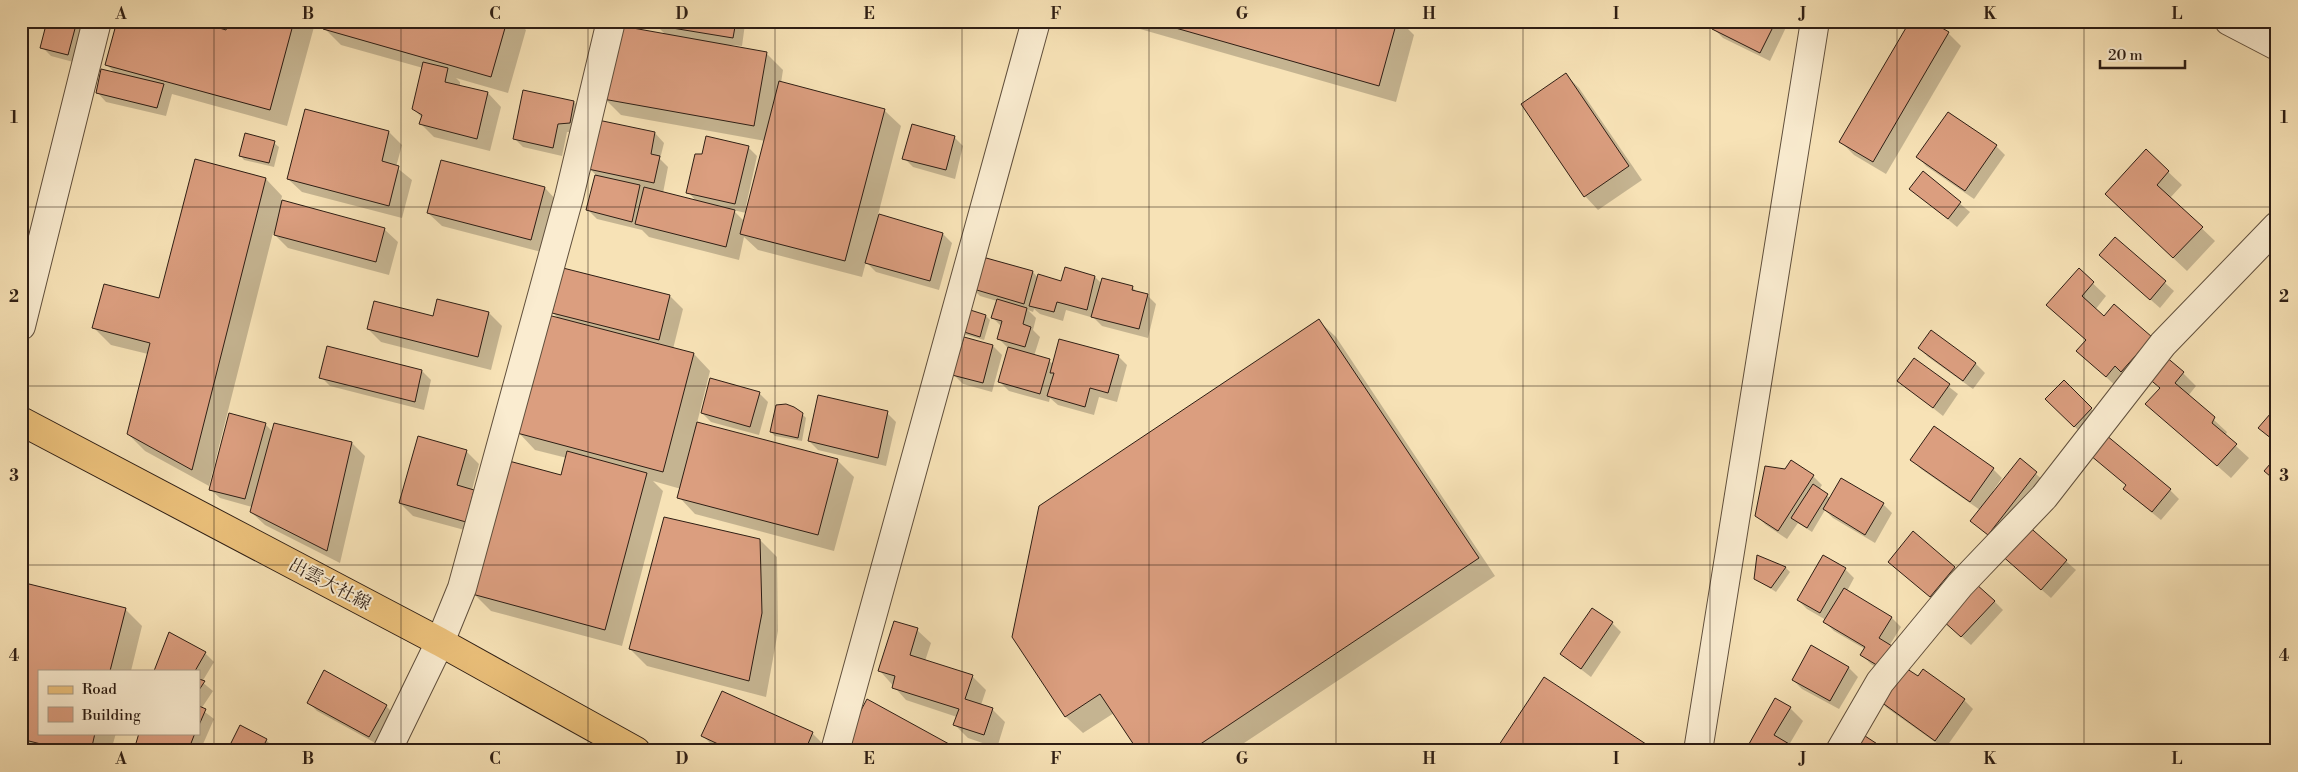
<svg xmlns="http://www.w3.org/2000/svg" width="2298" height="772" viewBox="0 0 2298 772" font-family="'Libre Bodoni','Noto Serif JP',serif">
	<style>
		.shadow { fill: #0003; fill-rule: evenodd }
		.building { fill: #db9e7f; stroke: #2e1e14 }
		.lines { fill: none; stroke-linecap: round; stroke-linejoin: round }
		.minor-casing { stroke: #604f3c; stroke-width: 30 }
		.major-casing { stroke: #2e1e14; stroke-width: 30 }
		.minor { stroke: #faecd0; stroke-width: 28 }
		.major { stroke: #ecc17b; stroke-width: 28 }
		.grid { fill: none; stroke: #2e1e14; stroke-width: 1; stroke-opacity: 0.55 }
		.labels { text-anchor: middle; stroke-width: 4; stroke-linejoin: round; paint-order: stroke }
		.street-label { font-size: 18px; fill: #2e1e14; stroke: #faecd0 }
		.neatline { fill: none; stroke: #2e1e14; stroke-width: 2 }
		.grid-label { font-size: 16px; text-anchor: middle; font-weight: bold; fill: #2e1e14 }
	</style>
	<rect width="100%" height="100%" fill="#f7e2b6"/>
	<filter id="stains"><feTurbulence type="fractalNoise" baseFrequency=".004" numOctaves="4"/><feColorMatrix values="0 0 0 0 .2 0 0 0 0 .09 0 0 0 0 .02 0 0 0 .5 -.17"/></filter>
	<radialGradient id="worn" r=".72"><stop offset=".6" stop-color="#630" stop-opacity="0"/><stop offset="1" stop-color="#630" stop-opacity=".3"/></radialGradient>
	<g class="shadow">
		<path d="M 48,21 L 88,21 L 77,63 L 51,56 L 42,47 Z"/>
		<path d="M 230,21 L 308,21 L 314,27 L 287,126 L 172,94 L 166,116 L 106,102 L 97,92 L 116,74 L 106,64 L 227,31 Z"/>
		<path d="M 326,21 L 517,21 L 526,30 L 508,93 L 456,78 L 460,82 L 460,87 L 488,93 L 501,107 L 490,151 L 434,137 L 421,124 L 422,118 L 413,108 L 423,68 L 341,45 L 324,28 Z"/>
		<path d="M 656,21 L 743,21 L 745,24 L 742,46 L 731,45 L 730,47 L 766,53 L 783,70 L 781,83 L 884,110 L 901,126 L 878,215 L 943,234 L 952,243 L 939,290 L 876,272 L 866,262 L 862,277 L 758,250 L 744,237 L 739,260 L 649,237 L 642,230 L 597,219 L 588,210 L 596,175 L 589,168 L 599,122 L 655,133 L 664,143 L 660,159 L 668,167 L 663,193 L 697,202 L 688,192 L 748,147 L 757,156 L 746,206 L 748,207 L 765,141 L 621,115 L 604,98 L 666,35 L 655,24 ZM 733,210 L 746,213 L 744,221 Z"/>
		<path d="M 1127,21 L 1400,21 L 1414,35 L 1396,102 L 1133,27 Z"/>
		<path d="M 1717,21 L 1789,21 L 1770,61 L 1723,38 L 1714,29 Z"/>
		<path d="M 1948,33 L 1961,46 L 1886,174 L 1854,155 L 1841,142 Z"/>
		<path d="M 1566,75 L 1579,88 L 1642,180 L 1598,210 L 1585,196 Z"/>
		<path d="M 574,102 L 583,111 L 578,132 L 567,132 L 562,156 L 523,147 L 514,138 Z"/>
		<path d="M 389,132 L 402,145 L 396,167 L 412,180 L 402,218 L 302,192 L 288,179 Z"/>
		<path d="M 954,137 L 963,146 L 955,179 L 913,167 L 904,158 Z"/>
		<path d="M 274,143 L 279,147 L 274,167 L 244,160 L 240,155 Z"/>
		<path d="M 1996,146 L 2005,155 L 1974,199 L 1926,166 L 1918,157 Z"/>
		<path d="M 2146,151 L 2182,185 L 2170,198 L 2215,241 L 2187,271 L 2119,207 Z"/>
		<path d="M 442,161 L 545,188 L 558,202 L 545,253 L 442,226 L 428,213 Z"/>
		<path d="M 1923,173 L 1970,212 L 1957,227 L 1911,189 Z"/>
		<path d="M 266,179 L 282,196 L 281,201 L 384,229 L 398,242 L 389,275 L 288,248 L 273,233 L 209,486 L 145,451 L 128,434 L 148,354 L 111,345 L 94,328 L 160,300 Z"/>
		<path d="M 2115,238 L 2174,291 L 2160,308 L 2100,255 Z"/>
		<path d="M 980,257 L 1033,272 L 1038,278 L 1062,282 L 1095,277 L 1101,283 L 1132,287 L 1138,293 L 1147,295 L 1156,304 L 1148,338 L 1102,326 L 1094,318 L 1066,310 L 1063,321 L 1040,314 L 1034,309 L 1033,312 L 1028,310 L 1036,318 L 1033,330 L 1040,337 L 1034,356 L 1049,361 L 1053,364 L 1118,356 L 1127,365 L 1117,402 L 1099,397 L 1094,415 L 1058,405 L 1050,398 L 1049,402 L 1009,391 L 1000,382 L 1008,348 L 999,339 L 1002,327 L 993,318 L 997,301 L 980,296 L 971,287 Z"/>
		<path d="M 2079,270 L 2106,296 L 2095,310 L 2104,318 L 2151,338 L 2120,390 L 2078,351 L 2087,341 Z"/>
		<path d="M 670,296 L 683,309 L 673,349 L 694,354 L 710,371 L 697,423 L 837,460 L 854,477 L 834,551 L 695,514 L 679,497 L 681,489 L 653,481 L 663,491 L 622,646 L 491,611 L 474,594 L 562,477 L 567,458 L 535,450 L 519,433 L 559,319 L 553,313 Z"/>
		<path d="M 489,313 L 502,326 L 491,370 L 381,342 L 368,329 Z"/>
		<path d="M 986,316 L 990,320 L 984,340 L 963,334 L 959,330 Z"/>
		<path d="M 1319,321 L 1336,337 L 1495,576 L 1232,751 L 1139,751 L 1114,713 L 1083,733 L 1066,717 L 1013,637 Z"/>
		<path d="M 1931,331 L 1976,364 L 1985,373 L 1973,389 L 1928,357 L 1919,348 Z"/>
		<path d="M 964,338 L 993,346 L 1002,355 L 992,392 L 963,384 L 954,375 Z"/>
		<path d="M 1915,360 L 1958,394 L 1943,416 L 1899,381 Z"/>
		<path d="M 422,371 L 431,380 L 424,410 L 330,386 L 321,377 Z"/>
		<path d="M 2183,373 L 2196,386 L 2188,396 L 2227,432 L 2225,436 L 2249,458 L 2231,478 L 2147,404 L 2161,389 L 2149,377 Z"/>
		<path d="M 2064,381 L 2100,418 L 2083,435 L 2047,399 Z"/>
		<path d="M 759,393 L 768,402 L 759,435 L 711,422 L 702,413 Z"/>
		<path d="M 887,413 L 896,422 L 886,466 L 818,450 L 809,441 Z"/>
		<path d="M 802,414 L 806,418 L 802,441 L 775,436 L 771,432 Z"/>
		<path d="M 265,424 L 273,432 L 352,443 L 365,456 L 340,563 L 265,525 L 251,512 L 252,507 L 220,498 L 210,489 Z"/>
		<path d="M 466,451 L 479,464 L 472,490 L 487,504 L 479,534 L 413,516 L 400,503 Z"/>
		<path d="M 2091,455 L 2170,490 L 2179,499 L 2161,520 L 2134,498 L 2127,486 Z"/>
		<path d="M 1912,460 L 1993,469 L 2002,478 L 1993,491 L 1994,492 L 2020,460 L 2045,482 L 1998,543 L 1981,529 L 1980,510 L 1921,469 Z"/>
		<path d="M 1813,476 L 1822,485 L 1819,490 L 1830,498 L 1883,504 L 1892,513 L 1875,543 L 1833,518 L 1825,510 L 1812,532 L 1798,523 L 1787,539 L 1766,525 L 1756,515 Z"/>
		<path d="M 2026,526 L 2076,570 L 2051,598 L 2001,554 Z"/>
		<path d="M 760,540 L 777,557 L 778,631 L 766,697 L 647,666 L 630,649 Z"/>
		<path d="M 1758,557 L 1786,568 L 1790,572 L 1776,592 L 1755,578 Z"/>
		<path d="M 1954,567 L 1963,576 L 1940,605 L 1899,570 Z"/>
		<path d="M 1845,569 L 1854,578 L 1847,591 L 1892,618 L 1901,627 L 1889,646 L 1889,676 L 1871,664 L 1862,655 L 1865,649 L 1834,631 L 1825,622 L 1826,620 L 1807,609 L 1798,600 Z"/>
		<path d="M 21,583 L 125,609 L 142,626 L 131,671 L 39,671 L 39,733 L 116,733 L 111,751 L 21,751 Z"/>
		<path d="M 1994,601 L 2003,610 L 1971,645 L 1953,629 Z"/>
		<path d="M 1612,623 L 1621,632 L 1591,677 L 1561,654 Z"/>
		<path d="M 917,630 L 931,643 L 925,661 L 973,677 L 986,690 L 981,705 L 992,709 L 1005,722 L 997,748 L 968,738 L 955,725 L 957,717 L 906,700 L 880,671 Z"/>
		<path d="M 205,653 L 214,662 L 202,682 L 213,691 L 201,709 L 214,719 L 200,751 L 137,751 L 140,733 L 199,733 L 199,708 L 201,707 L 199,706 L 199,671 L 156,671 Z"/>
		<path d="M 1849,668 L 1858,677 L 1839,709 L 1802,689 L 1793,680 Z"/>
		<path d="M 1918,678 L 1964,700 L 1973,709 L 1945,749 L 1887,708 L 1878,699 Z"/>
		<path d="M 723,692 L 812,733 L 826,747 L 824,751 L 716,749 L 703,736 Z"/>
		<path d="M 308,702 L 386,706 L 395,715 L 379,745 L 317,711 Z"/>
		<path d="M 1790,708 L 1803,721 L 1789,745 L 1747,751 Z"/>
		<path d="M 266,740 L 275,749 L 274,751 L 228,751 Z"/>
		<path d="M 845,742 L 948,745 L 954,751 L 854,751 Z"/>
	</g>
	<g class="building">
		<path d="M 47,21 L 77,21 L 68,55 L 40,48 Z"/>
		<path d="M 117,21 L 196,21 L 226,30 L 229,21 L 294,21 L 270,110 L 105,65 Z"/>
		<path d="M 325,21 L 507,21 L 491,77 L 323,29 Z"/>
		<path d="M 655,21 L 736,21 L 733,38 L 654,25 Z"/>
		<path d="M 1151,21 L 1397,21 L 1379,86 Z"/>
		<path d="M 1716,21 L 1776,21 L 1760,53 L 1712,29 Z"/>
		<path d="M 1910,21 L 1930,21 L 1949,32 L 1873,162 L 1839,142 Z"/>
		<path d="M 616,25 L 767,52 L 754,126 L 603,99 Z"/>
		<path d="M 423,62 L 448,68 L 445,82 L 488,92 L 477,139 L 419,124 L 422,115 L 412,109 Z"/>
		<path d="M 101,69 L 164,84 L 157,108 L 96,93 Z"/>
		<path d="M 1566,73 L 1629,166 L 1584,197 L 1521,104 Z"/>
		<path d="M 779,81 L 885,109 L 845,261 L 740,234 Z"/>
		<path d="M 523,90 L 574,101 L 570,123 L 558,124 L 553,148 L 513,139 Z"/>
		<path d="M 305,109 L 389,131 L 382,161 L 399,166 L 389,206 L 287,179 Z"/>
		<path d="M 1948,112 L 1997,145 L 1965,191 L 1916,157 Z"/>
		<path d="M 598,120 L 655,132 L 651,154 L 660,156 L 654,183 L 588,169 Z"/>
		<path d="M 912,124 L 955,136 L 946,170 L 902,159 Z"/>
		<path d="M 245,133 L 275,141 L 269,163 L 239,156 Z"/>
		<path d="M 706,136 L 749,146 L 735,204 L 686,193 L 695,154 L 702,154 Z"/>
		<path d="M 2146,149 L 2169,171 L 2157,185 L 2203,227 L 2173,258 L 2105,194 Z"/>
		<path d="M 195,159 L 266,178 L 192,470 L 127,434 L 150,343 L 92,328 L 104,284 L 159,298 Z"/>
		<path d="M 441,160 L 545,187 L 531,240 L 427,213 Z"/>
		<path d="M 1923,171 L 1961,202 L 1948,219 L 1909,189 Z"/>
		<path d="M 595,175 L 640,185 L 632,222 L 586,210 Z"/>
		<path d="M 644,187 L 735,210 L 726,247 L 635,224 Z"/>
		<path d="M 282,200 L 385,228 L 376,262 L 274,235 Z"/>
		<path d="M 879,214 L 943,233 L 930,281 L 865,263 Z"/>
		<path d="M 2115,237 L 2166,281 L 2150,300 L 2099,255 Z"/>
		<path d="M 979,256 L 1033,271 L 1024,304 L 970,288 Z"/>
		<path d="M 1065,267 L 1095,276 L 1087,310 L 1057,302 L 1054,312 L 1029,306 L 1038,274 L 1061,281 Z"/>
		<path d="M 563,268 L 670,295 L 659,340 L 552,313 Z"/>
		<path d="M 2079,268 L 2094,282 L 2082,296 L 2104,316 L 2114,304 L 2152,337 L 2121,372 L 2115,366 L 2106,377 L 2076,351 L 2086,340 L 2046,305 Z"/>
		<path d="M 1102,278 L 1133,286 L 1132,290 L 1148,294 L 1139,329 L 1091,317 Z"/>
		<path d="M 437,299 L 489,312 L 478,357 L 367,329 L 374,301 L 433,316 Z"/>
		<path d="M 997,299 L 1027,308 L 1023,324 L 1031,327 L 1025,347 L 997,339 L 1002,321 L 991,318 Z"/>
		<path d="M 964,308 L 986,315 L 980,337 L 958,330 Z"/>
		<path d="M 548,315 L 694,353 L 663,472 L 517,433 Z"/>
		<path d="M 1319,319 L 1479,558 L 1190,751 L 1138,751 L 1100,694 L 1065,717 L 1012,637 L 1039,506 Z"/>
		<path d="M 1931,330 L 1976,363 L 1963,381 L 1918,348 Z"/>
		<path d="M 964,337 L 993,345 L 983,383 L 952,375 Z"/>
		<path d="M 1059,339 L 1119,355 L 1108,393 L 1090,388 L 1085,407 L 1047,396 L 1054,373 L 1050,373 Z"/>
		<path d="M 327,346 L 422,370 L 415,402 L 319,378 Z"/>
		<path d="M 1008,347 L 1050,359 L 1040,394 L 998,382 Z"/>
		<path d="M 2165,356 L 2184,372 L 2175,383 L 2215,417 L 2212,423 L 2237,444 L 2217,466 L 2145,404 L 2160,388 L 2147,377 Z"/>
		<path d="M 1914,358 L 1950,384 L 1933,408 L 1897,381 Z"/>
		<path d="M 710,378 L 760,392 L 750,427 L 701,413 Z"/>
		<path d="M 2064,380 L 2092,408 L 2074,427 L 2045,399 Z"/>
		<path d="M 818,395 L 888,411 L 878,458 L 808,441 Z"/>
		<path d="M 786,404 L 794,407 L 803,413 L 798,438 L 770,432 L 776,405 Z"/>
		<path d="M 2277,406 L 2277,443 L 2258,428 Z"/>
		<path d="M 229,413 L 266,423 L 245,499 L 209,490 Z"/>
		<path d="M 697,422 L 838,459 L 818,535 L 677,498 Z"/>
		<path d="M 274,423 L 352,442 L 327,551 L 250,512 Z"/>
		<path d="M 1934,426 L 1994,468 L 1970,502 L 1910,460 Z"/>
		<path d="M 2106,435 L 2171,489 L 2152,512 L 2123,489 L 2126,485 L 2090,455 Z"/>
		<path d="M 418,436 L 467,450 L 457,485 L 474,490 L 466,522 L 399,503 Z"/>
		<path d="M 567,451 L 647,473 L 605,630 L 472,594 L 509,461 L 561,475 Z"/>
		<path d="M 2277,456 L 2277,482 L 2264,471 Z"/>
		<path d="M 2020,458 L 2037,472 L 1988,535 L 1970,521 Z"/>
		<path d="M 1791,460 L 1814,475 L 1778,531 L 1755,516 L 1765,466 L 1785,469 Z"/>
		<path d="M 1841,478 L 1884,503 L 1865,535 L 1823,509 Z"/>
		<path d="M 1813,484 L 1828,494 L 1807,528 L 1791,518 Z"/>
		<path d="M 664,517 L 760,539 L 762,613 L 749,681 L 629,649 Z"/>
		<path d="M 2026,524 L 2067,560 L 2041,590 L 2000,554 Z"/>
		<path d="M 1913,531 L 1955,567 L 1930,597 L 1888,562 Z"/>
		<path d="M 1757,555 L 1786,567 L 1771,588 L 1754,579 Z"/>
		<path d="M 1823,555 L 1846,568 L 1820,613 L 1797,600 Z"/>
		<path d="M 21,582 L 126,608 L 110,671 L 39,671 L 39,733 L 95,733 L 91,751 L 69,751 L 21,739 Z"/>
		<path d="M 1976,584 L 1995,601 L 1961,637 L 1942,620 Z"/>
		<path d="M 1844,588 L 1892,617 L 1879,638 L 1892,646 L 1880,667 L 1860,655 L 1865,647 L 1823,622 Z"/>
		<path d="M 1592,608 L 1613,622 L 1581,669 L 1560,654 Z"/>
		<path d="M 894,621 L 918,628 L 910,655 L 973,675 L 965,699 L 993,708 L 984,735 L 953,725 L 959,709 L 892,688 L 895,676 L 878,671 Z"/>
		<path d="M 169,632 L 206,652 L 195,671 L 154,671 Z"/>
		<path d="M 1811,645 L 1849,667 L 1830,701 L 1792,680 Z"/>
		<path d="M 1901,665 L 1918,676 L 1923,669 L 1965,699 L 1935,741 L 1877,699 Z"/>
		<path d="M 324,670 L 387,705 L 369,737 L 307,703 Z"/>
		<path d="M 1544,677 L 1652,748 L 1650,751 L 1495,751 Z"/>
		<path d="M 199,679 L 205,681 L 199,690 Z"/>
		<path d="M 722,691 L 813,732 L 805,751 L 733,751 L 701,736 Z"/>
		<path d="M 1775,698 L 1791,707 L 1774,735 L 1801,751 L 1745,751 Z"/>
		<path d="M 867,699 L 949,744 L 945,751 L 859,751 L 844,742 Z"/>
		<path d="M 199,706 L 206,709 L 199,725 Z"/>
		<path d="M 240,725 L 267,739 L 261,751 L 227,751 Z"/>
		<path d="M 139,733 L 195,733 L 188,751 L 137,751 L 134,750 Z"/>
		<path d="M 1865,736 L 1888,751 L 1856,751 Z"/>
	</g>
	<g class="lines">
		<g class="minor-casing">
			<g id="minor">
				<path d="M 2229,21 L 2277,46"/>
				<path d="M 21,326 L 97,21"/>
				<path d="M 387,751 L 440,642 L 462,588 L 569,197 L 611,21"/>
				<path d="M 835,751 L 1036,21"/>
				<path d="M 1698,751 L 1815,21"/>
				<path d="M 1840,751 L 1880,682 L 1960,585 L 2044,497 L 2163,344 L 2277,226"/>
			</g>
		</g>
		<g class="major-casing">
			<path id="major" d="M 21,421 L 440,642 L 636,751"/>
		</g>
		<use href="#minor" class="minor"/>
		<use href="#major" class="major"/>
	</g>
	<path class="grid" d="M 214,21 L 214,751M 401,21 L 401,751M 588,21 L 588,751M 775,21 L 775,751M 962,21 L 962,751M 1149,21 L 1149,751M 1336,21 L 1336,751M 1523,21 L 1523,751M 1710,21 L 1710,751M 1897,21 L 1897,751M 2084,21 L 2084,751M 21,207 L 2277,207M 21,386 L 2277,386M 21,565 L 2277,565"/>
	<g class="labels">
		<g class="street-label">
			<text transform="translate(330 584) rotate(28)" y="6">出雲大社線</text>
		</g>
	</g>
	<rect width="2298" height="772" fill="none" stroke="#f7e2b6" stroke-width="55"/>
	<rect x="38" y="670" width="162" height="65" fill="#faecd0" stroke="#a89a85"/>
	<rect x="48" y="686" width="25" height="8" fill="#ecc17b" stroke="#a89a85"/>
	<text x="82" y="694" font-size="15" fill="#2e1e14">Road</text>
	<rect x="48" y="707" width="25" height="15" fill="#db9e7f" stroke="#a89a85"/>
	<text x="82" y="720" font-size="15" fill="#2e1e14">Building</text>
	<path d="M2100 60v8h85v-8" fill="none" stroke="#2e1e14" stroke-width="2.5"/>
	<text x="2108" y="60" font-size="15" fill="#2e1e14" stroke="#faecd0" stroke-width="4" paint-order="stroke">20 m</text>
	<rect x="28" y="28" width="2242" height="716" class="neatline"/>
	<g class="grid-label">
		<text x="121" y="19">A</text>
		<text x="308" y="19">B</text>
		<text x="495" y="19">C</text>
		<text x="682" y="19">D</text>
		<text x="869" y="19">E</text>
		<text x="1056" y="19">F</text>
		<text x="1242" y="19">G</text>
		<text x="1429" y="19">H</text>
		<text x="1616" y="19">I</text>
		<text x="1803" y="19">J</text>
		<text x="1990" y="19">K</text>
		<text x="2177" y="19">L</text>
		<text x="14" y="123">1</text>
		<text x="2284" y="123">1</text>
		<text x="14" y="302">2</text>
		<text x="2284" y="302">2</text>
		<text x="14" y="481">3</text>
		<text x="2284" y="481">3</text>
		<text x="14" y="661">4</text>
		<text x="2284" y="661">4</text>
		<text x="121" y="764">A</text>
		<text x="308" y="764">B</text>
		<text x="495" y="764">C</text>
		<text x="682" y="764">D</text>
		<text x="869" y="764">E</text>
		<text x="1056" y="764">F</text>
		<text x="1242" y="764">G</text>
		<text x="1429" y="764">H</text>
		<text x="1616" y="764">I</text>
		<text x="1803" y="764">J</text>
		<text x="1990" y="764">K</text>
		<text x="2177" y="764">L</text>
	</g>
	<rect width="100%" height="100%" filter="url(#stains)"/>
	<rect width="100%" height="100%" fill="url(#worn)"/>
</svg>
